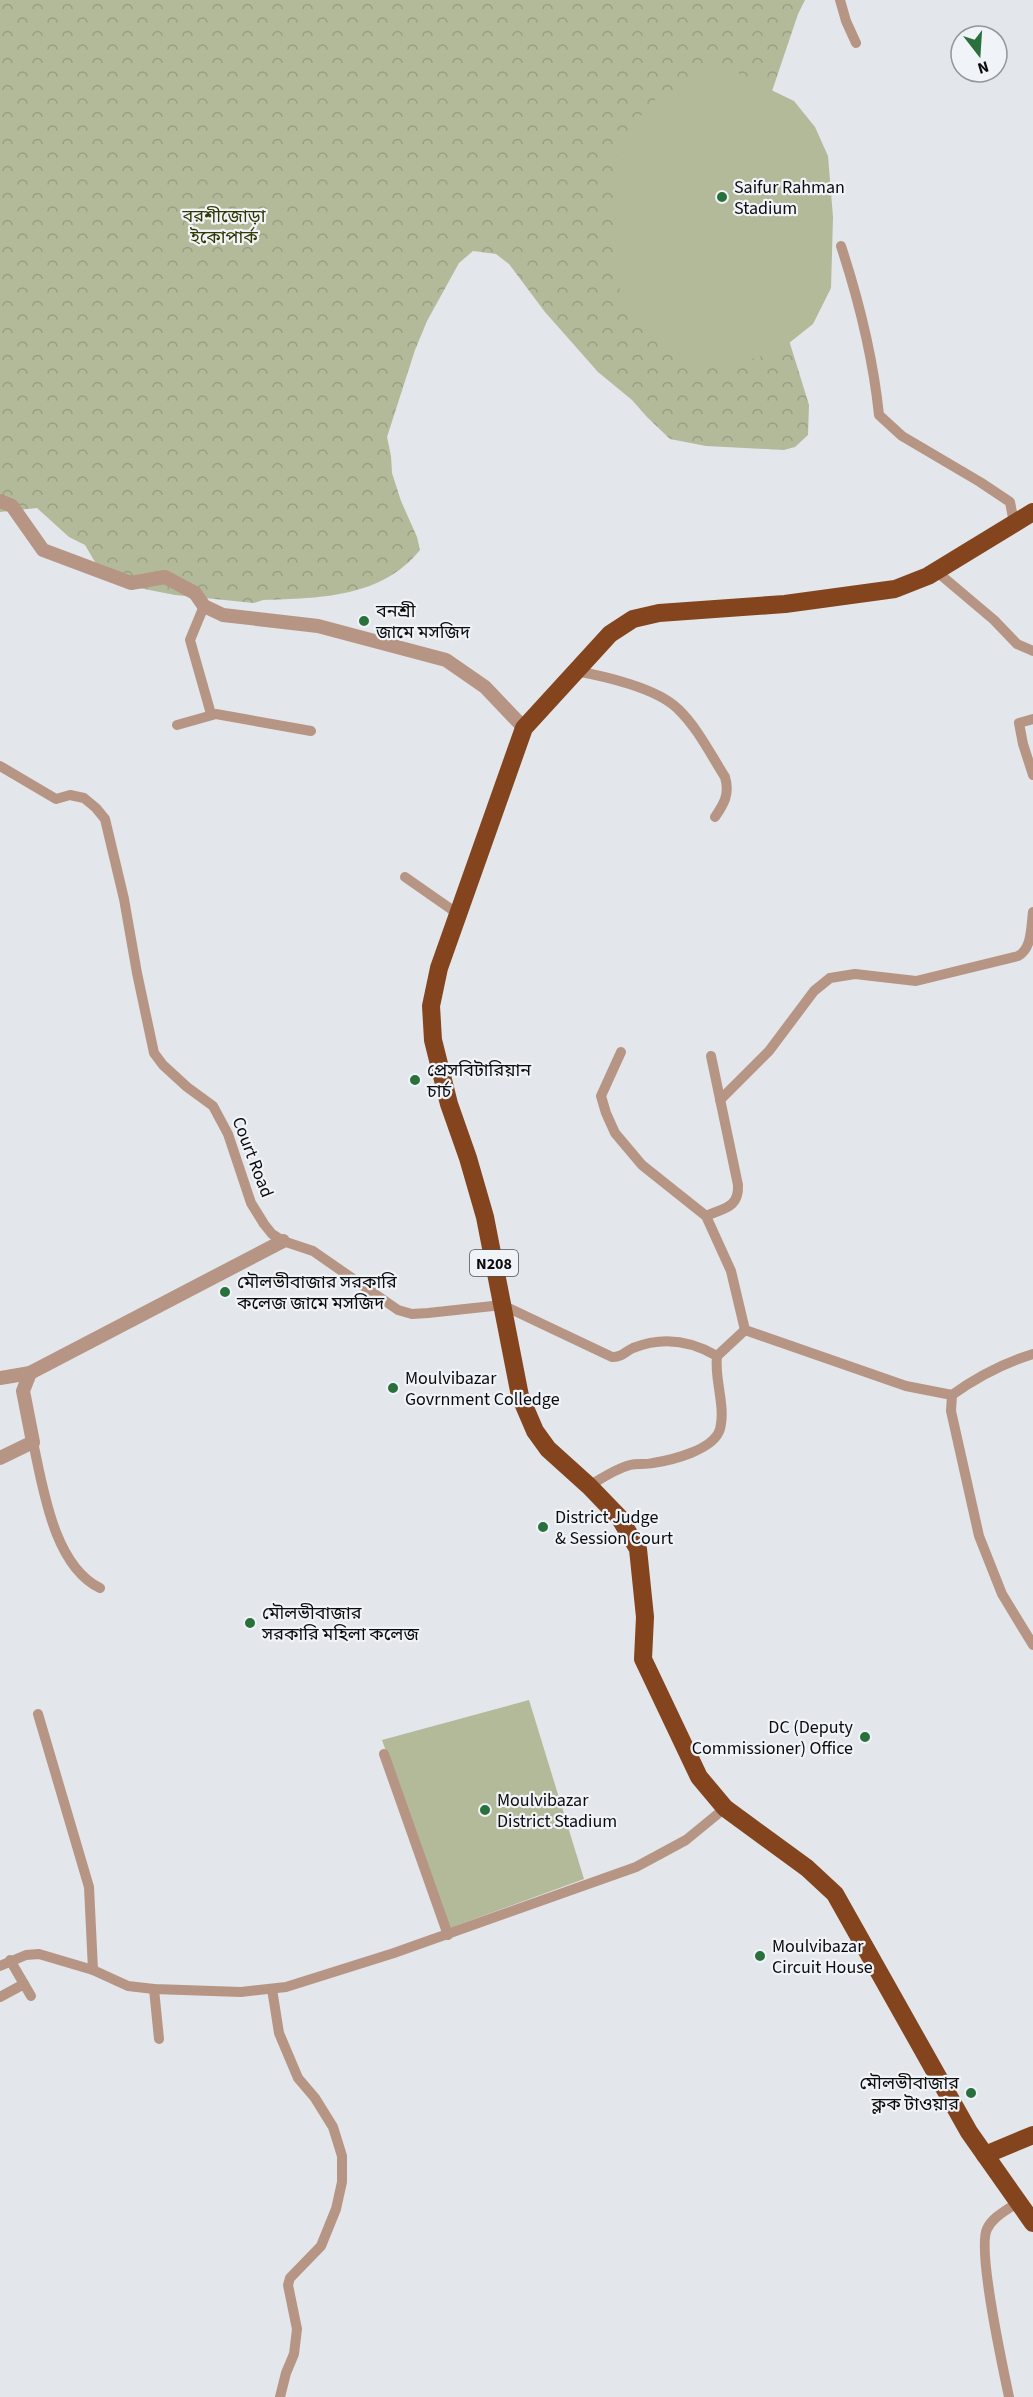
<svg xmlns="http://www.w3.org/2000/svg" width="1033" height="2397" viewBox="0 0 1033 2397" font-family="'Source Sans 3','Noto Sans Bengali',sans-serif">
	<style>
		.park { fill: url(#park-crowns) }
		.garden { fill: #b2ba9a }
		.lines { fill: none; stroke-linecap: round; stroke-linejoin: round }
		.minor { stroke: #b79584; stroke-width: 10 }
		.tertiary { stroke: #b79584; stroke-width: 14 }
		.trunk { stroke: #83441e; stroke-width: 18 }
		.poi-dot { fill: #29703d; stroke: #f0f3f7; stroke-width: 2 }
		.labels { text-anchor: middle; stroke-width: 4.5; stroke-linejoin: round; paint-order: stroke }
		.shield { fill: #f0f3f7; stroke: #505153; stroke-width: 1.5 }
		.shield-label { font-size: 16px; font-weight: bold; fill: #0b0c0d }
		.poi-label { font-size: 18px; fill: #0b0c0d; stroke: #f0f3f7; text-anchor: start }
		.park-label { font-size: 18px; fill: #303800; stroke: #f0f3f7 }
		.street-label { font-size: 18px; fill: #0b0c0d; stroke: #f0f3f7 }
	</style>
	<defs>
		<pattern id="park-crowns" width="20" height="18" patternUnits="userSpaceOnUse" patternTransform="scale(1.5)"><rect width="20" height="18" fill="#b2ba9a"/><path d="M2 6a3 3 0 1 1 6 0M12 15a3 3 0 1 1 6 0" fill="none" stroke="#989f84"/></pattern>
	</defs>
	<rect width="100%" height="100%" fill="#e3e6ea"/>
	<path class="park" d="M 0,0 L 805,0 L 798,14 L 771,94 L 788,337 L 809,405 L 808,435 L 795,447 L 784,450 L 706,446 L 670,439 L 647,417 L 632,400 L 598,372 L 545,312 L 509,264 L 496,254 L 473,251 L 459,263 L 427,321 L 415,350 L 387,437 L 391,456 L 392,473 L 401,501 L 417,537 L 420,550 C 381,598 320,598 263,600 L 254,603 L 175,595 L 129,586 L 98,567 L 85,545 L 69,537 L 37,508 L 0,512 Z"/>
	<g class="garden">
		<path d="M 738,64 L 740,79 L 765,87 L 794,101 L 815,127 L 828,156 L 833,217 L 831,288 L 813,324 L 779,351 L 735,364 L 695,362 L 660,347 L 633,314 L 618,286 L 612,176 L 621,143 L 652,101 L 691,82 L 691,67 Z"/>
		<path d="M 529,1700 L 584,1879 L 450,1928 L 382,1740 Z"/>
	</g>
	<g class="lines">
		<g class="minor">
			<path d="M 840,0 L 846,21 L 856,43"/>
			<path d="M 841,246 C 859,301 873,357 879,415 L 902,436 L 980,482 L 1010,502 L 1014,523"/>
			<path d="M 936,571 L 994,620 L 1017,644 L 1033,651"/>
			<path d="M 204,606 L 190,640 L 211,714"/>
			<path d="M 575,671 C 604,676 657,688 678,709 C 697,727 711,755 725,777 C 730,794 724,804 715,817"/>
			<path d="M 1033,719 L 1019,723 L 1023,744 L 1033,775"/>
			<path d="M 177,725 L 216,714 L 311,731"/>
			<path d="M 0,766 L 56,799 L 70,795 L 84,798 L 96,808 L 105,819 L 124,899 L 137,973 L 154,1053 L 163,1065 L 187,1087 L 213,1106 L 228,1134 L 251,1203 L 264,1224 L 272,1234 L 283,1241 L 313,1251 L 398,1310 L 412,1314 L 428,1313 L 502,1305 L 612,1357 C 621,1358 626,1351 633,1348 C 663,1336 690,1340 717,1356"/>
			<path d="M 405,877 L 458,914"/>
			<path d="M 621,1052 L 601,1096 L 606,1113 L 615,1133 L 642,1165 L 706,1216 L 731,1271 L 745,1330 L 906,1386 L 952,1395 L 951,1411 L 979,1536 L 1002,1594 L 1033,1645"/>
			<path d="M 720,1100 L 769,1051 L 814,991 L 830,978 L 855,974 L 916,981 L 1018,956 C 1032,949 1031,927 1033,912"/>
			<path d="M 706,1216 C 724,1208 739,1208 738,1185 L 711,1056"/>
			<path d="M 952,1395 C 977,1377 1004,1363 1033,1354"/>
			<path d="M 33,1442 C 43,1488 54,1566 100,1588"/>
			<path d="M 589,1486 C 602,1478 615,1469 630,1465 C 637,1463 645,1465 653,1463 C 672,1460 714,1450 720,1429 C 726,1405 714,1380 717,1356 L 745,1330"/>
			<path d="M 38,1714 L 89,1887 L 93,1970"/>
			<path d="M 384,1754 L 448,1935"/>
			<path d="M 10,1960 L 31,1996"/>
			<path d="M 0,1966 L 26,1955 L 39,1954 L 93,1970 L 128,1986 L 154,1989 L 241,1992 L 286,1987 L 394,1953 L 636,1867 L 686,1840 L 725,1808"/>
			<path d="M 154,1989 L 159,2039"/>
			<path d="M 272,1989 L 279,2033 L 298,2078 L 315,2098 L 333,2127 L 342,2156 L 342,2182 L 336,2209 L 321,2246 L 290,2278 L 288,2285 L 297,2329 L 294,2354 L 286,2373 L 280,2397"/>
			<path d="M 0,1997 L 24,1984"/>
			<path d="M 1009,2397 C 1003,2368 977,2250 987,2229 C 993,2216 1008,2210 1018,2202"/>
		</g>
		<g class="tertiary">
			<path d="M 0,501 L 12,506 L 43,550 L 131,583 L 165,577 L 195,593 L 204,606 L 223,615 L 318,626 L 446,660 L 485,687 L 524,728"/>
			<path d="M 0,1378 L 30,1373 L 283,1241"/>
			<path d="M 0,1458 L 33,1442 L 23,1391 L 30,1373"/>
		</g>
		<g class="trunk">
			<path d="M 1033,512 L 928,576 L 895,589 L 785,604 L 659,613 L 633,619 L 610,634 L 524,728 L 439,968 L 431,1006 L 433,1040 L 449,1104 L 468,1158 L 485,1217 L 520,1396 L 535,1431 L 548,1449 L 589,1486 L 619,1517 L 638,1549 L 645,1617 L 643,1659 L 699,1777 L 725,1808 L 807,1868 L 835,1894 L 969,2132 L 1033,2223"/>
			<path d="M 985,2155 L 1033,2135"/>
		</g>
	</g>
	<g class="poi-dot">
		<circle cx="722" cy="197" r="6"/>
		<circle cx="364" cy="621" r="6"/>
		<circle cx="415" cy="1080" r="6"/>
		<circle cx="225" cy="1292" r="6"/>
		<circle cx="393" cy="1388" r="6"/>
		<circle cx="543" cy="1527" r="6"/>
		<circle cx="250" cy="1623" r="6"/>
		<circle cx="865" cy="1737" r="6"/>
		<circle cx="485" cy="1810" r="6"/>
		<circle cx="760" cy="1956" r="6"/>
		<circle cx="971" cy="2093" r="6"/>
	</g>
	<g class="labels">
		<rect class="shield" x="470" y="1250" width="48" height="26" rx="4.5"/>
		<g class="shield-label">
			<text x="494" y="1269">N208</text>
		</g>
		<g class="poi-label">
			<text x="734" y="193">Saifur Rahman<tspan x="734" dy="21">Stadium</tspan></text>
			<text x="376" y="617">বনশ্রী<tspan x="376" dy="21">জামে মসজিদ</tspan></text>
			<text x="427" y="1076">প্রেসবিটারিয়ান<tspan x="427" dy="21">চার্চ</tspan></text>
			<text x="237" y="1288">মৌলভীবাজার সরকারি<tspan x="237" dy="21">কলেজ জামে মসজিদ</tspan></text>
			<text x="405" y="1384">Moulvibazar<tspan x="405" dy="21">Govrnment Colledge</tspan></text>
			<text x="555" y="1523">District Judge<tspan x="555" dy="21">&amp; Session Court</tspan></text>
			<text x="262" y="1619">মৌলভীবাজার<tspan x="262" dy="21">সরকারি মহিলা কলেজ</tspan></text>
			<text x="853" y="1733" text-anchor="end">DC (Deputy<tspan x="853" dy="21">Commissioner) Office</tspan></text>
			<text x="497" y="1806">Moulvibazar<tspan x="497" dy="21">District Stadium</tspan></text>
			<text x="772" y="1952">Moulvibazar<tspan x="772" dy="21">Circuit House</tspan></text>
			<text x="959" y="2089" text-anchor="end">মৌলভীবাজার<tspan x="959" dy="21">ক্লক টাওয়ার</tspan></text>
		</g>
		<g class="park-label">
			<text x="224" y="222">বরশীজোড়া<tspan x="224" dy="21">ইকোপার্ক</tspan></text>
		</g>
		<g class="street-label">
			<text transform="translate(253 1157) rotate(69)" y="6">Court Road</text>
		</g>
	</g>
	<g transform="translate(979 54) rotate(163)"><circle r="28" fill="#f0f3f7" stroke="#949799" stroke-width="1.5"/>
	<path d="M0-4.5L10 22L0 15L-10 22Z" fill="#29703d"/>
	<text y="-9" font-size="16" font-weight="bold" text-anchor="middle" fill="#0b0c0d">N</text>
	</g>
</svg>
